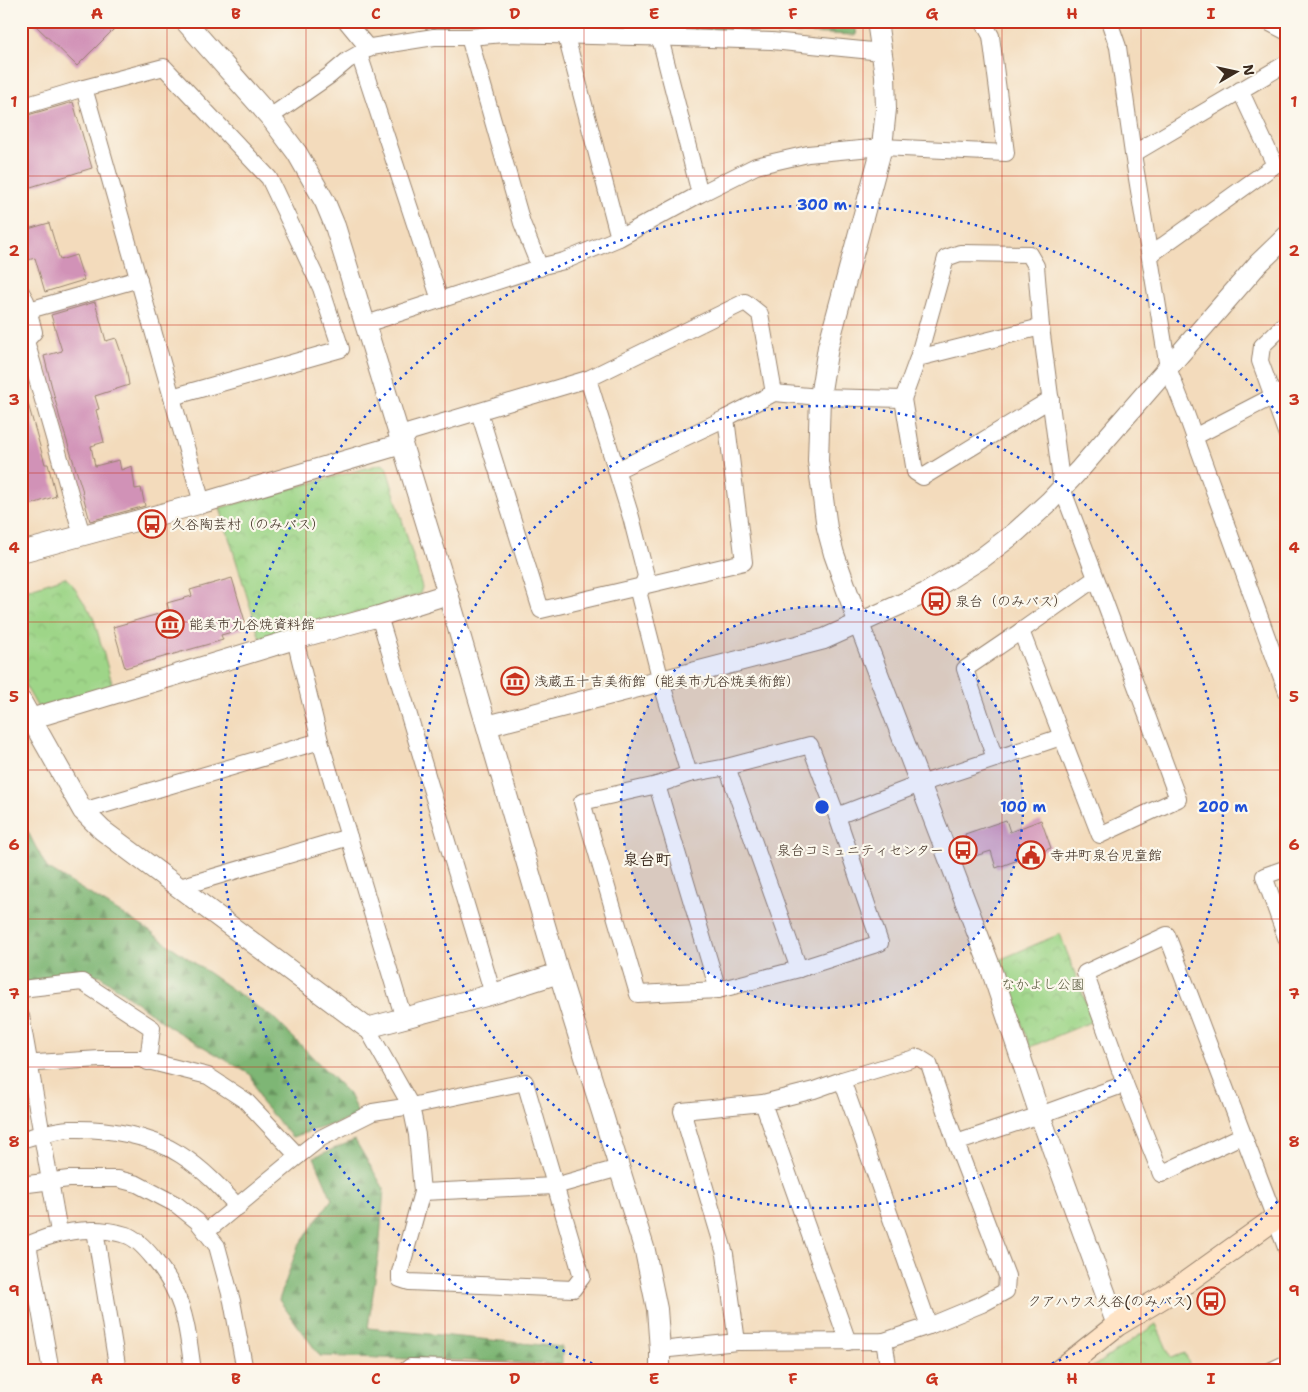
<svg xmlns="http://www.w3.org/2000/svg" width="1308" height="1392" viewBox="0 0 1308 1392" font-family="'Shantell Sans','Klee One',sans-serif">
	<style>
		.forest { fill: url(#forest-firs); stroke: #5c7049 }
		.park { fill: url(#park-crowns); stroke: #6c8053 }
		.building { fill: #d192b7 }
		.lines { fill: none; stroke-linecap: round; stroke-linejoin: round }
		.minor-casing { stroke: #97826d; stroke-width: 18 }
		.tertiary-casing { stroke: #97826d; stroke-width: 22 }
		.secondary-casing { stroke: #97826d; stroke-width: 24 }
		.minor { stroke: #fff; stroke-width: 16 }
		.tertiary { stroke: #fff; stroke-width: 20 }
		.secondary { stroke: #ffe4c6; stroke-width: 22 }
		.grid { fill: none; stroke: #c8321e; stroke-width: 1; stroke-opacity: 0.55 }
		.ring { fill: none; stroke: #1d4ed8; stroke-width: 2.5; stroke-dasharray: 2.5 5 }
		.labels { text-anchor: middle; stroke-width: 4.5; stroke-linejoin: round; paint-order: stroke }
		.poi-label { font-size: 14px; fill: #3b2a1e; stroke: #fbf7ec; text-anchor: start }
		.park-label { font-size: 14px; fill: #545538; stroke: #fbf7ec }
		.quarter-label { font-size: 16px; font-weight: bold; fill: #3b2a1e; stroke: #fbf7ec }
		.centre { fill: #1d4ed8; stroke: #fbf7ec; stroke-width: 2.5 }
		.ring-label { font-size: 15px; text-anchor: middle; font-weight: bold; fill: #1d4ed8; stroke: #fbf7ec; stroke-width: 4.5; stroke-linejoin: round; paint-order: stroke }
		.neatline { fill: none; stroke: #c8321e; stroke-width: 2 }
		.grid-label { font-size: 16px; text-anchor: middle; font-weight: bold; fill: #c8321e }
	</style>
	<defs>
		<pattern id="forest-firs" width="22" height="20" patternUnits="userSpaceOnUse" patternTransform="scale(1.25)"><rect width="22" height="20" fill="#7eb674"/><path d="M5 1l3.5 6h-7zM16 11l3.5 6h-7z" fill="#68945f"/></pattern>
		<pattern id="park-crowns" width="20" height="18" patternUnits="userSpaceOnUse" patternTransform="scale(1.25)"><rect width="20" height="18" fill="#9ed588"/><path d="M2 6a3 3 0 1 1 6 0M12 15a3 3 0 1 1 6 0" fill="none" stroke="#89b775"/></pattern>
	</defs>
	<rect width="100%" height="100%" fill="#fbf7ec"/>
	<filter id="ink" filterUnits="userSpaceOnUse"><feTurbulence type="fractalNoise" baseFrequency=".02" numOctaves="2"/><feDisplacementMap in="SourceGraphic" scale="10" xChannelSelector="R" yChannelSelector="G"/><feConvolveMatrix kernelMatrix="1 2 1 2 8 2 1 2 1" color-interpolation-filters="sRGB"/></filter>
	<filter id="wash" filterUnits="userSpaceOnUse"><feTurbulence type="fractalNoise" baseFrequency=".0096" numOctaves="4" result="noise"/><feDisplacementMap in="SourceGraphic" scale="20" xChannelSelector="R" yChannelSelector="G"/><feGaussianBlur stdDeviation="1.12" result="paint"/><feColorMatrix in="noise" values="0 0 0 0 0 0 0 0 0 0 0 0 0 0 0 0 0 1.4 0 .05"/><feComposite in="paint" operator="in"/></filter>
	<g filter="url(#wash)">
		<rect width="100%" height="100%" fill="#f3dbbc"/>
		<g class="forest">
			<path d="M 459,21 L 854,21 L 857,35 Z"/>
			<path d="M 21,819 L 47,868 L 142,926 L 276,1020 L 349,1094 L 359,1116 L 292,1137 L 261,1102 L 251,1075 L 170,1027 L 99,975 L 21,983 Z"/>
			<path d="M 355,1140 L 384,1189 L 379,1252 L 368,1328 L 562,1347 L 562,1364 L 320,1356 L 279,1300 L 298,1246 L 332,1199 L 314,1157 Z"/>
		</g>
		<g class="park">
			<path d="M 381,464 L 386,466 L 422,587 L 420,594 L 261,642 L 220,508 Z"/>
			<path d="M 65,577 L 71,583 L 93,616 L 112,683 L 109,688 L 38,708 L 21,678 L 21,591 Z"/>
			<path d="M 1060,934 L 1093,1021 L 1030,1047 L 999,960 Z"/>
			<path d="M 1156,1324 L 1171,1358 L 1185,1353 L 1192,1371 L 1087,1371 Z"/>
		</g>
		<g id="blocks">
			<g class="building">
				<path d="M 31,21 L 122,21 L 77,66 Z"/>
				<path d="M 73,102 L 92,168 L 21,190 L 21,117 Z"/>
				<path d="M 49,223 L 60,260 L 76,255 L 84,280 L 45,292 L 35,258 L 21,262 L 21,231 Z"/>
				<path d="M 95,302 L 106,341 L 116,338 L 126,367 L 129,385 L 95,396 L 99,409 L 96,410 L 104,442 L 91,446 L 95,466 L 119,460 L 121,470 L 132,466 L 135,489 L 141,488 L 145,506 L 90,521 L 82,492 L 83,492 L 60,419 L 44,356 L 62,351 L 51,315 Z"/>
				<path d="M 21,393 L 25,393 L 45,464 L 48,464 L 56,496 L 21,508 Z"/>
				<path d="M 232,578 L 247,628 L 221,635 L 223,640 L 125,668 L 113,627 L 169,611 L 167,603 L 192,596 L 190,590 Z"/>
				<path d="M 1006,820 L 1010,832 L 1041,820 L 1051,848 L 996,868 L 991,851 L 972,857 L 965,834 Z"/>
			</g>
		</g>
	</g>
	<g filter="url(#ink)">
		<use href="#blocks" fill-opacity="0" stroke="#97826d" stroke-width="1"/>
		<g class="lines">
			<g class="minor-casing">
				<g id="minor">
					<path d="M 346,21 L 369,49"/>
					<path d="M 1109,21 L 1118,47 L 1133,154 L 1168,368 L 1185,411 L 1287,692"/>
					<path d="M 1266,21 L 1287,32"/>
					<path d="M 566,36 L 619,238"/>
					<path d="M 469,37 L 522,223 L 540,268"/>
					<path d="M 660,38 L 700,194"/>
					<path d="M 359,54 L 440,300"/>
					<path d="M 84,88 L 202,503"/>
					<path d="M 21,107 L 84,88 L 164,67 L 269,178 L 321,288 L 341,349 L 172,397"/>
					<path d="M 270,117 L 329,76 L 348,60 L 371,47 L 434,37 L 469,37 L 504,34 L 680,38 L 772,41 L 882,52"/>
					<path d="M 1133,154 L 1287,63"/>
					<path d="M 1150,255 L 1275,165 L 1240,90"/>
					<path d="M 21,292 L 26,301 L 34,332 L 26,341 L 21,341"/>
					<path d="M 29,310 L 139,279"/>
					<path d="M 1287,322 L 1262,346 L 1260,361 L 1287,435"/>
					<path d="M 366,324 L 547,265 L 564,261 L 619,238 L 700,194 L 756,166 L 808,154 L 882,147 L 1006,153 L 991,36 L 983,21"/>
					<path d="M 26,341 L 82,535"/>
					<path d="M 918,358 L 946,258 L 960,253 L 1029,254 L 1036,266 L 1041,327"/>
					<path d="M 588,379 L 745,302 L 760,314 L 774,393"/>
					<path d="M 903,399 L 915,472 L 923,477 L 1051,399"/>
					<path d="M 479,412 L 541,610 L 744,562 L 726,418"/>
					<path d="M 1194,437 L 1287,389"/>
					<path d="M 402,444 L 410,432 L 588,379 L 631,517 L 646,576 L 639,595 L 661,681 L 689,774"/>
					<path d="M 617,470 L 726,418 L 774,393 L 820,397 L 903,399 L 918,358 L 1041,327 L 1062,488 L 1096,578 L 1021,631 L 1100,835 L 1178,799 L 1096,578"/>
					<path d="M 379,616 L 493,994"/>
					<path d="M 295,639 L 320,741 L 404,1019"/>
					<path d="M 810,745 L 837,816 L 880,943 L 799,969 L 718,990 L 638,994 L 582,802 L 657,785 L 689,774 L 727,767 Z"/>
					<path d="M 995,759 L 965,669 L 1021,631"/>
					<path d="M 727,767 L 799,969"/>
					<path d="M 657,785 L 718,990"/>
					<path d="M 83,811 L 320,741"/>
					<path d="M 837,816 L 920,784 L 1061,737"/>
					<path d="M 1287,868 L 1264,876 L 1287,940"/>
					<path d="M 180,887 L 349,837"/>
					<path d="M 21,989 L 82,982 L 152,1028 L 148,1062"/>
					<path d="M 21,1016 L 59,1232"/>
					<path d="M 21,1064 L 100,1059 L 140,1059 L 208,1076 L 246,1101 L 298,1156 L 207,1231"/>
					<path d="M 842,1080 L 929,1326"/>
					<path d="M 763,1103 L 848,1342"/>
					<path d="M 1243,1135 L 1161,1174 L 1125,1084 L 1085,973 L 1167,935 L 1287,1250"/>
					<path d="M 21,1140 C 37,1135 53,1130 70,1129 C 105,1128 151,1135 181,1155 C 203,1169 220,1187 238,1207"/>
					<path d="M 956,1143 L 1040,1115 L 1125,1084"/>
					<path d="M 298,1156 L 321,1138 L 373,1112 L 411,1106 L 525,1082 L 582,1277 L 573,1289 L 409,1282 L 400,1279 L 400,1272 L 422,1192 L 417,1135 L 411,1106 L 367,1028"/>
					<path d="M 21,1186 L 28,1184 L 69,1179 L 118,1179 L 137,1184 L 177,1205 L 197,1221 L 217,1246 L 232,1301 L 245,1371"/>
					<path d="M 422,1192 L 555,1186 L 619,1168"/>
					<path d="M 95,1230 L 118,1371"/>
					<path d="M 28,1244 L 51,1371"/>
					<path d="M 21,1248 C 53,1232 91,1224 126,1235 C 143,1240 168,1276 175,1292 C 187,1316 189,1344 193,1371"/>
					<path d="M 884,1341 L 889,1371"/>
					<path d="M 660,1350 L 737,1342 L 884,1341 L 929,1326 L 982,1304 L 1006,1291 L 1007,1276 L 956,1143 L 929,1064 L 918,1057 L 842,1080 L 814,1090 L 763,1103 L 682,1111 L 725,1254 L 737,1342"/>
					<path d="M 405,1371 L 410,1367 L 560,1371"/>
					<path d="M 1270,1371 L 1287,1363"/>
				</g>
			</g>
			<g class="tertiary-casing">
				<g id="tertiary">
					<path d="M 185,21 L 270,117 L 297,153 L 325,202 L 335,226 L 448,594 L 559,973 L 645,1251 L 657,1309 L 660,1350 L 660,1371"/>
					<path d="M 877,21 L 885,75 L 886,109 L 882,147 L 828,347 L 820,397 L 818,461 L 827,528 L 834,554 L 859,624 L 990,966 L 1040,1115 L 1117,1325"/>
					<path d="M 21,552 L 202,503 L 402,444"/>
					<path d="M 21,701 L 83,811 L 102,830 L 367,1028 L 493,994 L 559,973"/>
					<path d="M 30,719 L 295,639 L 379,616 L 448,594"/>
					<path d="M 487,726 L 824,639 L 928,592 L 982,558 L 1016,532 L 1049,502 L 1080,469 L 1258,264 L 1287,236"/>
				</g>
			</g>
			<g class="secondary-casing">
				<path id="secondary" d="M 1059,1371 L 1117,1325 L 1178,1288 L 1287,1210"/>
			</g>
			<use href="#minor" class="minor"/>
			<use href="#tertiary" class="tertiary"/>
			<use href="#secondary" class="secondary"/>
		</g>
	</g>
	<path class="grid" d="M 167,21 L 167,1371M 306,21 L 306,1371M 445,21 L 445,1371M 584,21 L 584,1371M 724,21 L 724,1371M 863,21 L 863,1371M 1002,21 L 1002,1371M 1141,21 L 1141,1371M 21,176 L 1287,176M 21,325 L 1287,325M 21,473 L 1287,473M 21,622 L 1287,622M 21,770 L 1287,770M 21,919 L 1287,919M 21,1067 L 1287,1067M 21,1216 L 1287,1216"/>
	<circle cx="822" cy="807" r="201" fill="#1d4ed8" fill-opacity=".12"/>
	<g class="ring">
		<circle cx="822" cy="807" r="201"/>
		<circle cx="822" cy="807" r="401"/>
		<path d="M1287 1190A602 602 0 0 1 1038 1369M606 1369A602 602 0 1 1 1287 424"/>
	</g>
	<defs>
		<g id="bus-ring" transform="scale(1.4375)"><circle r="9.5" fill="#fbf7ec" stroke="#c8321e" stroke-width="1.5"/><path d="M-5-6H5V4H4V6H2V4H-2V6H-4V4H-5ZM-3.5-4V0h7V-4ZM-3.5 1.2v1.5H-2V1.2ZM2 1.2v1.5H3.5V1.2Z" fill="#c8321e"/></g>
		<g id="museum-ring" transform="scale(1.4375)"><circle r="9.5" fill="#fbf7ec" stroke="#c8321e" stroke-width="1.5"/><path d="M0-6L6-3V-2H-6V-3ZM-5-1h2V3h-2ZM-1-1h2V3h-2ZM3-1h2V3H3ZM-6 4H6V6H-6Z" fill="#c8321e"/></g>
		<g id="civic-ring" transform="scale(1.4375)"><circle r="9.5" fill="#fbf7ec" stroke="#c8321e" stroke-width="1.5"/><path d="M-.6-6.5H3V-4.5H.6V-3L4-1V1h2V6H-6V1h2V-1L-.6-3ZM-1.2 2.5V6h2.4V2.5Z" fill="#c8321e"/></g>
	</defs>
	<g fill-rule="evenodd">
		<use href="#bus-ring" x="152" y="524"/>
		<use href="#bus-ring" x="936" y="601"/>
		<use href="#museum-ring" x="170" y="624"/>
		<use href="#museum-ring" x="515" y="681"/>
		<use href="#bus-ring" x="963" y="850"/>
		<use href="#civic-ring" x="1031" y="855"/>
		<use href="#bus-ring" x="1211" y="1301"/>
	</g>
	<g class="labels">
		<g class="poi-label">
			<text x="171" y="529">久谷陶芸村（のみバス）</text>
			<text x="955" y="606">泉台（のみバス）</text>
			<text x="189" y="629">能美市九谷焼資料館</text>
			<text x="534" y="686">浅蔵五十吉美術館（能美市九谷焼美術館）</text>
			<text x="944" y="855" text-anchor="end">泉台コミュニティセンター</text>
			<text x="1050" y="860">寺井町泉台児童館</text>
			<text x="1192" y="1306" text-anchor="end">クアハウス久谷(のみバス)</text>
		</g>
		<g class="park-label">
			<text x="1043" y="989">なかよし公園</text>
		</g>
		<g class="quarter-label">
			<text x="647" y="865">泉台町</text>
		</g>
	</g>
	<circle cx="822" cy="807" r="8" class="centre"/>
	<g class="ring-label">
		<text x="822" y="210">300 m</text>
		<text x="1023" y="812">100 m</text>
		<text x="1223" y="812">200 m</text>
	</g>
	<rect width="1308" height="1392" fill="none" stroke="#fbf7ec" stroke-width="55"/>
	<g transform="translate(1236 72) rotate(81)" stroke="#fbf7ec" stroke-width="4" paint-order="stroke">
	<path d="M0-4L9 19L0 12L-9 19Z" fill="#3b2a1e"/>
	<text y="-8" font-size="14" font-weight="bold" text-anchor="middle" fill="#3b2a1e">N</text>
	</g>
	<rect x="28" y="28" width="1252" height="1336" class="neatline"/>
	<g class="grid-label">
		<text x="97" y="19">A</text>
		<text x="236" y="19">B</text>
		<text x="376" y="19">C</text>
		<text x="515" y="19">D</text>
		<text x="654" y="19">E</text>
		<text x="793" y="19">F</text>
		<text x="932" y="19">G</text>
		<text x="1072" y="19">H</text>
		<text x="1211" y="19">I</text>
		<text x="14" y="107">1</text>
		<text x="1294" y="107">1</text>
		<text x="14" y="256">2</text>
		<text x="1294" y="256">2</text>
		<text x="14" y="405">3</text>
		<text x="1294" y="405">3</text>
		<text x="14" y="553">4</text>
		<text x="1294" y="553">4</text>
		<text x="14" y="702">5</text>
		<text x="1294" y="702">5</text>
		<text x="14" y="850">6</text>
		<text x="1294" y="850">6</text>
		<text x="14" y="999">7</text>
		<text x="1294" y="999">7</text>
		<text x="14" y="1147">8</text>
		<text x="1294" y="1147">8</text>
		<text x="14" y="1296">9</text>
		<text x="1294" y="1296">9</text>
		<text x="97" y="1384">A</text>
		<text x="236" y="1384">B</text>
		<text x="376" y="1384">C</text>
		<text x="515" y="1384">D</text>
		<text x="654" y="1384">E</text>
		<text x="793" y="1384">F</text>
		<text x="932" y="1384">G</text>
		<text x="1072" y="1384">H</text>
		<text x="1211" y="1384">I</text>
	</g>
</svg>
